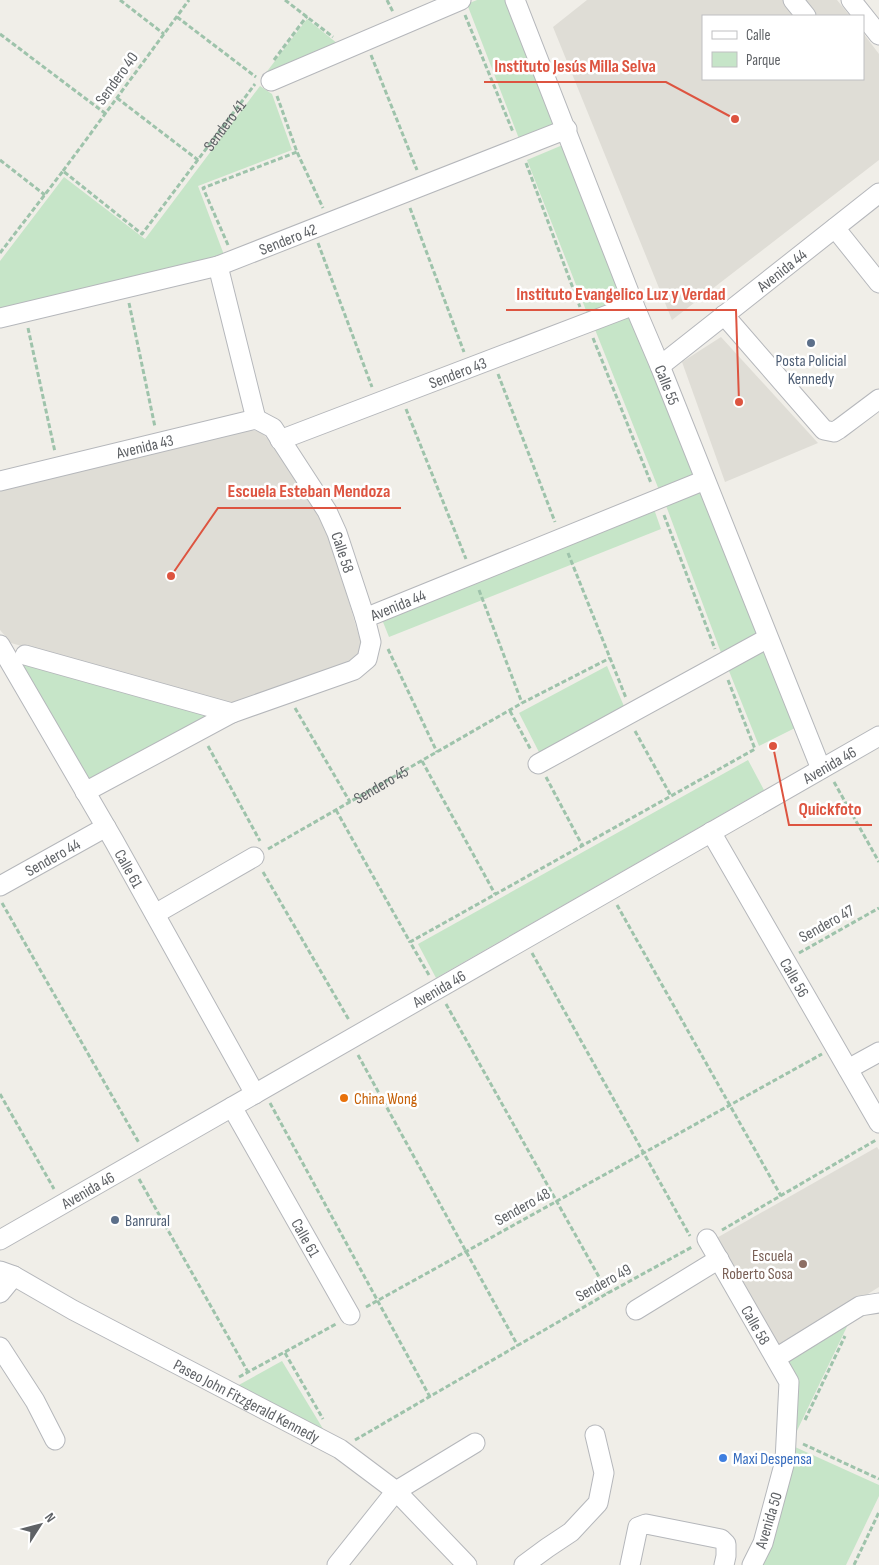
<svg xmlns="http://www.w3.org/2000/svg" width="879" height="1565" viewBox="0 0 879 1565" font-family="'Sofia Sans Condensed',sans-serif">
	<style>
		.education { fill: #dfddd6 }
		.green { fill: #c6e5c8 }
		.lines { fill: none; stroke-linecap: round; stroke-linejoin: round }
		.minor-casing { stroke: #b5b7bb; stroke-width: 21 }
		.path { stroke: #9ec3ab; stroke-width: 3; stroke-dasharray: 5 2.5; stroke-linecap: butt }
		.minor { stroke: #fff; stroke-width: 19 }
		.service-dot { fill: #5c6f8a; stroke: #fff; stroke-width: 2 }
		.food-dot { fill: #e8710a; stroke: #fff; stroke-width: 2 }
		.education-dot { fill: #8d6e63; stroke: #fff; stroke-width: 2 }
		.shop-dot { fill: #3f7fe0; stroke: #fff; stroke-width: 2 }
		.labels { text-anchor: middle; stroke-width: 5; stroke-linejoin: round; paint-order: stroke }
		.street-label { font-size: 16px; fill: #5f6266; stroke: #fff }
		.service-label { font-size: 16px; fill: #4e5e75; stroke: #fff }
		.food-label { font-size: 16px; fill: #c56008; stroke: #fff; text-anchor: start }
		.education-label { font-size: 16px; fill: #785e54; stroke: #fff; text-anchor: end }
		.shop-label { font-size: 16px; fill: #366cbe; stroke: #fff; text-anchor: start }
		.leader { fill: none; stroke: #dd5440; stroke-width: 2 }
		.callout-dot { fill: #dd5440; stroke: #fff; stroke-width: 2 }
		.callout-label { font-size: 18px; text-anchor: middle; font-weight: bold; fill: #dd5440; stroke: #fff; stroke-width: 5; stroke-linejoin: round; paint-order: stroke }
	</style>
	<rect width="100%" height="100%" fill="#f0eee8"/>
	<g class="education">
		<path d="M 587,0 L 837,0 L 850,16 L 703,16 L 703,79 L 863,79 L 863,33 L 879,54 L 879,160 L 672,320 L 553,27 Z"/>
		<path d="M 721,337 L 818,443 L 725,482 L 682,362 Z"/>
		<path d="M 251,430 L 261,432 L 271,442 L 325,521 L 361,643 L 362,651 L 351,663 L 230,705 L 11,643 L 0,630 L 0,491 Z"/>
		<path d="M 877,1147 L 879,1150 L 879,1287 L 779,1350 L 713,1240 Z"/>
	</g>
	<g class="green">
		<path d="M 477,0 L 511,0 L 562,134 L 523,149 L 467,4 Z"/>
		<path d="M 307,19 L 343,48 L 262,78 Z"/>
		<path d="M 260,86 L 272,94 L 292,150 L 198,186 L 229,268 L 0,324 L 0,261 L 64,177 L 145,239 Z"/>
		<path d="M 565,144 L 625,304 L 589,318 L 527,160 Z"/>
		<path d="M 629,312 L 696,473 L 659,490 L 594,327 Z"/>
		<path d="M 703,487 L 762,634 L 723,658 L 665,503 Z"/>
		<path d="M 654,509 L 661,529 L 389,637 L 381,617 Z"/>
		<path d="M 766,644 L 799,726 L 759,746 L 727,666 Z"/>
		<path d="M 17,661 L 214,715 L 87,784 Z"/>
		<path d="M 607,666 L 626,711 L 542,758 L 519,713 Z"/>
		<path d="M 748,760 L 764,790 L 436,978 L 418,944 Z"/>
		<path d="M 854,1312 L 794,1437 L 782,1359 Z"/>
		<path d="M 282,1361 L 328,1437 L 237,1386 Z"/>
		<path d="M 795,1447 L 879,1485 L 879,1496 L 846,1565 L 762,1565 L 772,1547 Z"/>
	</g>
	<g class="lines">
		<g class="minor-casing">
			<g id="minor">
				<path id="s3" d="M 515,0 L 634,305 L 660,366 L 821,769"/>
				<path d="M 793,0 L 806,16"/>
				<path d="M 851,0 L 879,35"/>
				<path d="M 271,81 L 461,0"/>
				<path d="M 835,228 L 879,283"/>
				<path d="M 218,266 L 256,419"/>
				<path d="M 724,315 L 824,430 L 834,432 L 839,429 L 879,399"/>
				<path id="s4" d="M 0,318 L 218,266 L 567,129"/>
				<path id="s5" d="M 660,366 L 879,193"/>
				<path id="s6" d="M 280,440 L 634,305"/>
				<path id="s7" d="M 0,481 L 256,419 L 273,428 L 327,511 L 337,533 L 365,618"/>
				<path id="s8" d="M 0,645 L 114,841 L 255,1094"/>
				<path d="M 25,655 L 232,713"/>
				<path d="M 538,764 L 768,638"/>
				<path id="s9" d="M 85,792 L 232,713 L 354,670 L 367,659 L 371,642 L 365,618 L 705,480"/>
				<path id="s10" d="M 711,832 L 879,1123"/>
				<path id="s11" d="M 0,886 L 106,827"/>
				<path d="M 155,914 L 254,857"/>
				<path d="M 848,1069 L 879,1052"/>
				<path id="s12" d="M 232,1107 L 350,1315"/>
				<path id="s13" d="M 707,1239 L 789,1382 L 785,1461 L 763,1543 L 752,1565"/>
				<path id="s14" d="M 0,1240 L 879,736"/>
				<path id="s15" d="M 0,1271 L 14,1276 L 73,1310 L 340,1449 L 396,1491 L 467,1565"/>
				<path d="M 0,1293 L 14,1276"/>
				<path d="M 636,1310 L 719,1259"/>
				<path d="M 0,1347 L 35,1401 L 55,1440"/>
				<path d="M 776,1358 L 860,1306 L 879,1303"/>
				<path d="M 337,1565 L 396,1491 L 475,1443"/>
				<path d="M 524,1565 L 547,1548 L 571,1532 L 598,1503 L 604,1473 L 595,1435"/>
				<path d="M 630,1565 L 638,1527 L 646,1524 L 721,1539 L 726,1544 L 726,1556 L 724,1565"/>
			</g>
		</g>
		<g class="path">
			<path d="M 120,0 L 164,34"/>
			<path d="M 285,0 L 333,37"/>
			<path d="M 387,0 L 393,12"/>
			<path d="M 465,15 L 513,132"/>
			<path d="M 177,17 L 256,77"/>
			<path d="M 0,34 L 106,114"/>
			<path d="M 371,55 L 417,170"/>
			<path d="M 274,60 L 307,16"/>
			<path d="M 277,96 L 297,152 L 323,208"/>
			<path d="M 117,98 L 198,160"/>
			<path d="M 0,160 L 45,195"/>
			<path d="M 526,163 L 580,307"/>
			<path d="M 63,171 L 189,0"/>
			<path d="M 410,208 L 464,352"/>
			<path d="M 318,243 L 372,387"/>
			<path d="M 228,245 L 203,188 L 297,152"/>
			<path id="s1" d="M 0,253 L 63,171 L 142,234 L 255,84"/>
			<path d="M 129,303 L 155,427"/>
			<path d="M 28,328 L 55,452"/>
			<path d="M 593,338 L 651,483"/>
			<path d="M 498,374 L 555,522"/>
			<path d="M 406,409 L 466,559"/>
			<path d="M 664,515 L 715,649"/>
			<path d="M 568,553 L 626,698"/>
			<path d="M 479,590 L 522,703"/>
			<path d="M 388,649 L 437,752"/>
			<path d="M 295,708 L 350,802"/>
			<path d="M 510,711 L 531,750"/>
			<path d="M 635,731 L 671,796"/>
			<path d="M 208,746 L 260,841"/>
			<path d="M 422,761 L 495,894"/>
			<path d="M 546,777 L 582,845"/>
			<path d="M 834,782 L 879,862"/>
			<path d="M 336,810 L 410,942"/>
			<path id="s2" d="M 268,849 L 522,703 L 610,658"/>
			<path d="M 263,872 L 349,1020"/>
			<path d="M 2,903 L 139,1143"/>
			<path d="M 617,905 L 781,1196"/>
			<path d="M 532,953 L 690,1236"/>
			<path d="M 799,953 L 879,908"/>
			<path d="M 429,975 L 410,942 L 755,749 L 728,680"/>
			<path d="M 446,1004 L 608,1293"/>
			<path d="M 358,1055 L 518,1346"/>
			<path d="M 0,1094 L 54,1189"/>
			<path d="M 270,1103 L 430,1397"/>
			<path d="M 139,1179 L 248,1372"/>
			<path d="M 722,1230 L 876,1140"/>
			<path d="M 366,1307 L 822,1054"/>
			<path d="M 285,1353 L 323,1419"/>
			<path d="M 239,1377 L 336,1324"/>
			<path d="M 805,1420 L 845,1336"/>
			<path d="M 355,1440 L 608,1293 L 692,1247"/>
			<path d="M 803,1444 L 879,1479"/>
			<path d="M 854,1565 L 879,1512"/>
		</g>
		<use href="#minor" class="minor"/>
	</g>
	<g class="service-dot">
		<circle cx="811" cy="343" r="5"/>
		<circle cx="115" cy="1220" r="5"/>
	</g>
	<circle class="food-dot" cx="344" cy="1098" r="5"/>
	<circle class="education-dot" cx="803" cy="1264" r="5"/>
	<circle class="shop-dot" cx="723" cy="1458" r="5"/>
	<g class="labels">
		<g class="street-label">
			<text transform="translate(116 78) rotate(-54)" y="6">Sendero 40</text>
			<text dy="6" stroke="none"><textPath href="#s1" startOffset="341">Sendero 41</textPath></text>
			<text dy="6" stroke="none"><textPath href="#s4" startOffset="299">Sendero 42</textPath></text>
			<text dy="6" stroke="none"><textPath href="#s5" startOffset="155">Avenida 44</textPath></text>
			<text dy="6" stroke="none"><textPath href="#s6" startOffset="190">Sendero 43</textPath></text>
			<text dy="6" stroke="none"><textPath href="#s3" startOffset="414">Calle 55</textPath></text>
			<text dy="6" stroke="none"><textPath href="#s7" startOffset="149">Avenida 43</textPath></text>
			<text dy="6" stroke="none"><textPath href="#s7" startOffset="426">Calle 58</textPath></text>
			<text dy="6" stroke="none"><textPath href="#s9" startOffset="391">Avenida 44</textPath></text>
			<text dy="6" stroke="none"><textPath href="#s14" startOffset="956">Avenida 46</textPath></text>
			<text dy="6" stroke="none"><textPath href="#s2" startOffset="130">Sendero 45</textPath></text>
			<text dy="6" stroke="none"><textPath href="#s11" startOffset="60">Sendero 44</textPath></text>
			<text dy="6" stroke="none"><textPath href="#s8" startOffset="258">Calle 61</textPath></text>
			<text transform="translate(826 923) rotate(-29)" y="6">Sendero 47</text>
			<text dy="6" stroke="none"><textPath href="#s10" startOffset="168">Calle 56</textPath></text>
			<text dy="6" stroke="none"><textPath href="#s14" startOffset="506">Avenida 46</textPath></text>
			<text dy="6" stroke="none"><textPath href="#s14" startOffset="101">Avenida 46</textPath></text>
			<text transform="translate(522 1206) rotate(-29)" y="6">Sendero 48</text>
			<text dy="6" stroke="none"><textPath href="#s12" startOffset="150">Calle 61</textPath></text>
			<text transform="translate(603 1282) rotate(-29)" y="6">Sendero 49</text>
			<text dy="6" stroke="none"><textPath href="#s13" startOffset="99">Calle 58</textPath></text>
			<text dy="6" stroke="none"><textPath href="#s15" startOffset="279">Paseo John Fitzgerald Kennedy</textPath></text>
			<text transform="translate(768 1520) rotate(-73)" y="6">Avenida 50</text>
		</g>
		<g class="service-label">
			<text x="811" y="366">Posta Policial<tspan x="811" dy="18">Kennedy</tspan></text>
			<text x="125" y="1226" text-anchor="start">Banrural</text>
		</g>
		<g class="food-label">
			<text x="354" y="1104">China Wong</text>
		</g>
		<g class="education-label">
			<text x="793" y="1261">Escuela<tspan x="793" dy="18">Roberto Sosa</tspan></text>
		</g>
		<g class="shop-label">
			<text x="733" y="1464">Maxi Despensa</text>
		</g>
	</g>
	<path class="leader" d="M735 119L666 82H484M739 402L736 310H506M171 576L218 508H401M773 746L789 825H872"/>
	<g class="callout-dot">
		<circle cx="735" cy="119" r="5"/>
		<circle cx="739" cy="402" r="5"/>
		<circle cx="171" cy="576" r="5"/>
		<circle cx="773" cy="746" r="5"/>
	</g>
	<g class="callout-label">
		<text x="575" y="72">Instituto Jesús Milla Selva</text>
		<text x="621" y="300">Instituto Evangelico Luz y Verdad</text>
		<text x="309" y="497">Escuela Esteban Mendoza</text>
		<text x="830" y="815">Quickfoto</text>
	</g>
	<rect x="702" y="15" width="162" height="65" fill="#ffffff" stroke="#bfc0c2"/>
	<rect x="712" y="31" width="25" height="8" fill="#ffffff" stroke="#bfc0c2"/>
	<text x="746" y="40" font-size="15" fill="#5f6266">Calle</text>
	<rect x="712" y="52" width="25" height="15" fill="#c6e5c8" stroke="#bfc0c2"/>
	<text x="746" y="65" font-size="15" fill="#5f6266">Parque</text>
	<g transform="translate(40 1525) rotate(54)" stroke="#ffffff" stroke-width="4" paint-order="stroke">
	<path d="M0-4L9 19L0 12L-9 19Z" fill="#5f6266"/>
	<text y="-8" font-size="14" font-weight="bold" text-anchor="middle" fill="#5f6266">N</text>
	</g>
</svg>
